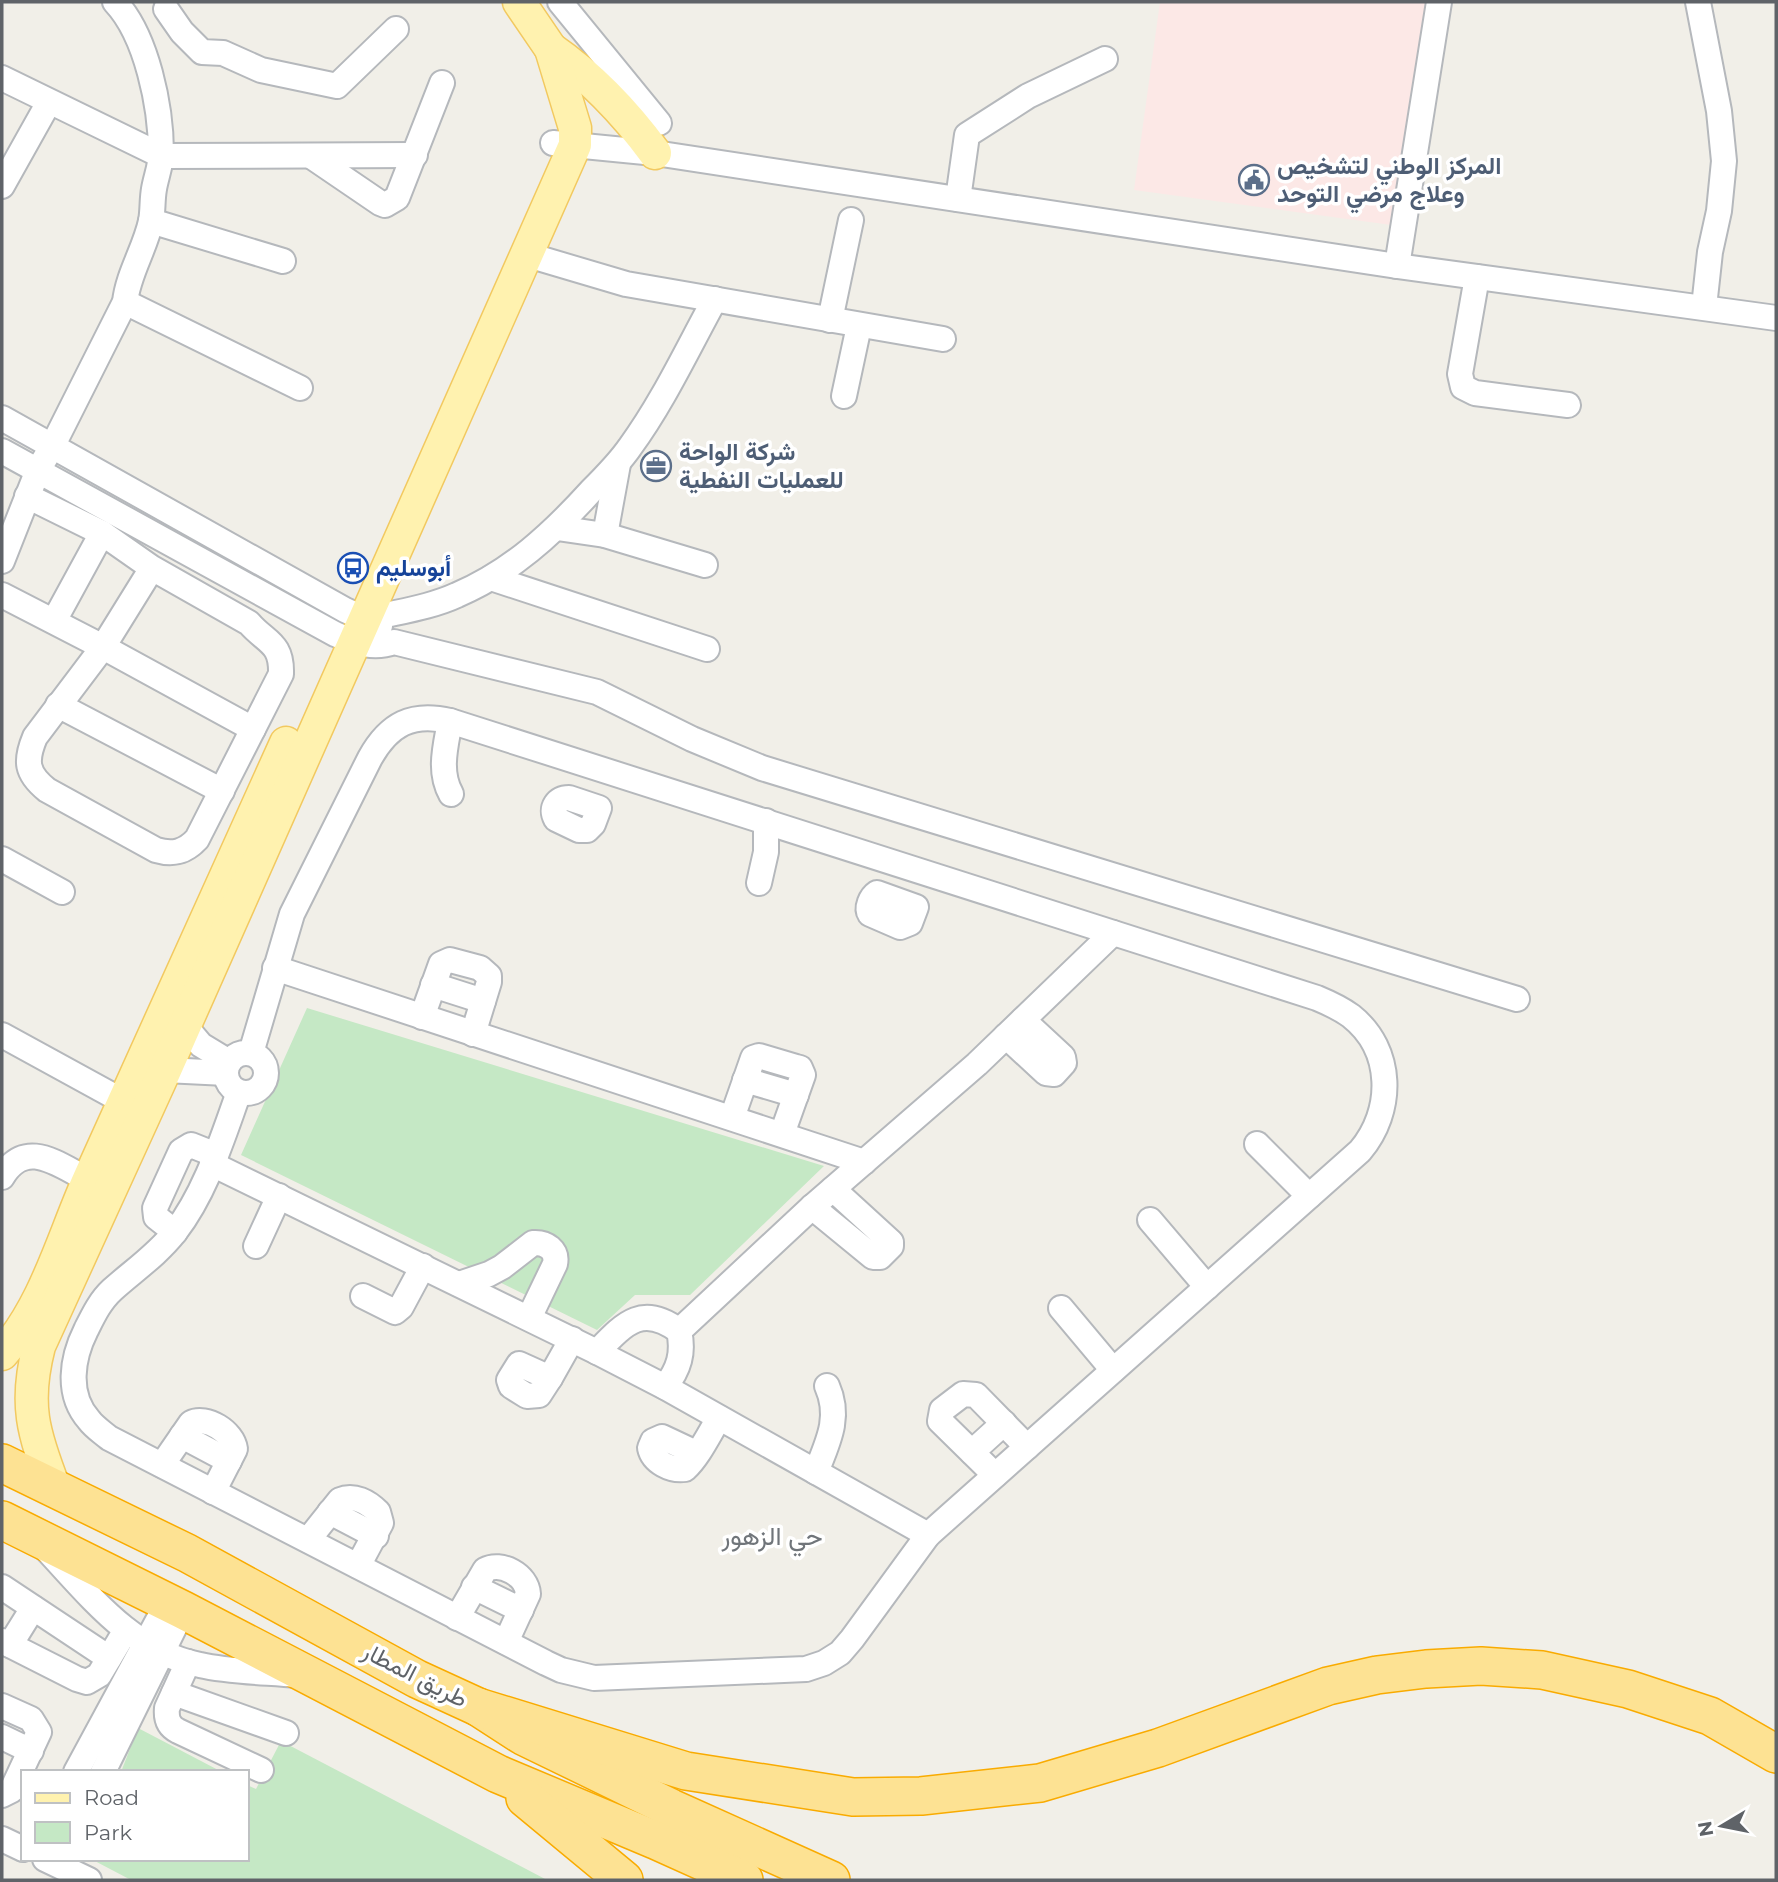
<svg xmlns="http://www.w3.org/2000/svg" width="1778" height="1882" viewBox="0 0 1778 1882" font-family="Montserrat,Vazirmatn,sans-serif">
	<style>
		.medical { fill: #fce8e6 }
		.green { fill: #c5e8c5 }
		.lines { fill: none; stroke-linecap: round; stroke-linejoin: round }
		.minor-casing { stroke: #b5b8bc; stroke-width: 28 }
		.major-casing { stroke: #f2c960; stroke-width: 35 }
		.highway-casing { stroke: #f9ab00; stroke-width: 40 }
		.minor { stroke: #fff; stroke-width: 24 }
		.major { stroke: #fff2af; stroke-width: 32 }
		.highway { stroke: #fde293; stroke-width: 37 }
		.labels { text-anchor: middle; stroke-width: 7; stroke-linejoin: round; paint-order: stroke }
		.service-label { font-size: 24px; font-weight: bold; fill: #4e5e75; stroke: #fff; text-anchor: start }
		.transit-label { font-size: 24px; font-weight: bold; fill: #164399; stroke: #fff; text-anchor: start }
		.street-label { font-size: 24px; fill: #5f6368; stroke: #fff }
		.neighbourhood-label { font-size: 26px; fill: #70757a; stroke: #fff }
	</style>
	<rect width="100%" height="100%" fill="#f1efe8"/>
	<path class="medical" d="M 1160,2 L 1432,2 L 1406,227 L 1134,190 Z"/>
	<g class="green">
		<path d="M 307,1008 L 824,1166 L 690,1295 L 635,1295 L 597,1330 L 241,1155 Z"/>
		<path d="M 138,1728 L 222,1772 L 121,1772 Z"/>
		<path d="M 281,1741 L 547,1880 L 131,1880 L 91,1859 L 247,1859 L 247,1785 L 256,1789 Z"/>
	</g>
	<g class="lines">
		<g class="minor-casing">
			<g id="minor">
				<path d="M 560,2 L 659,123"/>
				<path d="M 1698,2 L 1719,111 L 1724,161 L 1719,211 L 1710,252 L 1704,307"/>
				<path d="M 166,9 L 182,32 L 202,52 L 223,53 L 261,70 L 337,86 L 396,29"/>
				<path d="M 2,78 L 162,156 L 415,155"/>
				<path d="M 553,143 L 655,153 L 1397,266 L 1776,318"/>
				<path d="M 311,156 L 380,203 L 385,205 L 397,198 L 442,83"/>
				<path d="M 2,186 L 49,102"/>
				<path d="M 958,199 L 967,135 L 1028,96 L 1105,59"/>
				<path d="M 151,221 L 283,261"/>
				<path d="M 528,255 L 626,284 L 943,339"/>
				<path d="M 1397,266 L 1439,2"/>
				<path d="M 1477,277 L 1460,374 L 1463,387 L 1475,393 L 1568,405"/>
				<path d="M 125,302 L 300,388"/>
				<path d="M 830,320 L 851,220"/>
				<path d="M 844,396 L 859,326"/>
				<path d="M 2,418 L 345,610 L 380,626"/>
				<path d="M 2,451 L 335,634 C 355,642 372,650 394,642 L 597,692 L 692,739 L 762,768 L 1517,999"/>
				<path d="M 27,496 L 102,533 L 152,568 L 249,623 C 266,643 282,642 281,674 L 197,839 C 185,852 173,855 156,850 L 47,790 C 26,773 25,761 35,737 L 103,647 L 152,568"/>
				<path d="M 557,528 L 605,535 L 705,565"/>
				<path d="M 605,535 L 618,464"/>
				<path d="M 2,561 L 38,470 L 53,445 L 125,302 C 128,274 145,249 151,221 C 153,211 152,200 154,189 C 156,177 161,165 161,153 C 161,107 147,36 115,2"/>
				<path d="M 491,578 L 707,649"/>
				<path d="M 2,595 L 103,647 L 253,729"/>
				<path d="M 365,620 C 395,612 429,608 457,595 C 511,572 552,534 591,491 C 605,477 619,463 630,447 C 663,402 688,348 715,299"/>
				<path d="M 54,621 L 102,533"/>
				<path d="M 58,705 L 222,791"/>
				<path d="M 450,721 C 446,745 438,771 451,794"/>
				<path d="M 569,798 L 599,808 L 593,824 L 587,830 L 579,830 L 556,819 C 550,808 557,798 569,798 Z"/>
				<path d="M 2,859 L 62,892"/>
				<path d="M 759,883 L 766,852 L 766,821"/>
				<path d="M 877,893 L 916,907 L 910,923 L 900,927 L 870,914 C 866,908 871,897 877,893 Z"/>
				<path d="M 275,968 L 864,1162"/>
				<path d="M 433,985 L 483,1001"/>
				<path d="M 422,1017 L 441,964 L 450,960 L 480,968 L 489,976 L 489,982 L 473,1034"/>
				<path d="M 185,1026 L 201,1045 L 229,1062"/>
				<path d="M 2,1035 L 139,1110"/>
				<path d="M 1006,1036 L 1046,1073 L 1054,1074 L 1064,1063 L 1063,1057 L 1023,1020"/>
				<circle cx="246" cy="1073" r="20"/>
				<path d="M 165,1070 L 226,1073"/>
				<path d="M 745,1080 L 796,1095"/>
				<path d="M 239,1092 C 222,1139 206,1192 175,1232 C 157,1255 133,1271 112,1290 C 100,1301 93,1316 86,1330 C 72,1358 66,1394 89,1420 C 94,1427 102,1432 109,1438 L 546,1663 L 561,1670 L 594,1678 L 806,1669 L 824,1663 L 840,1653 L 852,1639 L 928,1535 L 1360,1151 C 1394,1111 1394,1050 1351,1016 C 1340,1008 1329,1003 1317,998 L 450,721 C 412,712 389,724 370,758 L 292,914 L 251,1053"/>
				<path d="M 732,1118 L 753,1058 L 759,1056 L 796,1067 L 800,1068 L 803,1075 L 782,1134"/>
				<path d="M 1257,1144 L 1309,1196"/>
				<path d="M 212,1164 L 597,1352 L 665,1387 L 928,1535"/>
				<path d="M 2,1177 C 26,1137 58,1165 89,1180"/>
				<path d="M 812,1207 L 873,1257 L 880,1257 L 891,1246 L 891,1242 L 833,1189"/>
				<path d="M 1150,1220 L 1207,1287"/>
				<path d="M 175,1232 L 156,1217 L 155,1208 L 181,1151 L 191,1145 L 216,1155"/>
				<path d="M 256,1246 L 279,1196"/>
				<path d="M 459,1284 L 489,1274 L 502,1267 L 533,1243 C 546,1242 558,1250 555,1264 L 529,1318"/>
				<path d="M 363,1296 L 395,1312 L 401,1307 L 423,1266"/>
				<path d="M 1061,1308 L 1113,1370"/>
				<path d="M 679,1331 L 812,1207 L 977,1064 L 1113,933"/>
				<path d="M 597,1352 C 624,1324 642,1303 679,1331 C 684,1353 679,1369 665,1387"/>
				<path d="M 519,1364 L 550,1378 L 539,1395 L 527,1396 L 511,1386 L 509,1380 Z"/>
				<path d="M 550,1378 L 572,1339"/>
				<path d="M 182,1436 L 229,1461"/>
				<path d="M 972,1452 L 1004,1423"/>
				<path d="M 696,1453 L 662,1437 L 653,1441 L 650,1448 C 653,1462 671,1471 685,1469 C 699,1456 709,1434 719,1418"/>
				<path d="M 162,1465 L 191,1423 C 206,1415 233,1432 235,1449 L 213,1492"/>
				<path d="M 816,1472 C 828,1442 841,1417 827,1386"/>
				<path d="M 995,1475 L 940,1421 L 942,1410 L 963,1394 L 976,1395 L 1027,1447"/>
				<path d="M 330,1512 L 376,1536"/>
				<path d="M 308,1540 L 340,1500 C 354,1494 368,1502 378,1512 L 381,1523 L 358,1566"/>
				<path d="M 47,1550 C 91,1597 133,1652 200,1665 C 231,1672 265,1672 297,1675"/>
				<path d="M 2,1587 L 109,1658"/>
				<path d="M 474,1587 L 521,1610"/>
				<path d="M 457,1618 L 485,1570 C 501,1561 527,1575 528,1594 L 506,1642"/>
				<path d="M 2,1641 L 77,1679 L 87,1682 L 99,1675 L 126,1630"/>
				<path d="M 10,1645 L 33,1608"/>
				<path d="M 188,1662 L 167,1708 C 166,1718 168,1726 178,1731 L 261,1770"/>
				<path d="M 174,1693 L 286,1733"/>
				<path d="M 2,1706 L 31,1719 L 39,1732 L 12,1790 L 2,1795"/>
				<path d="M 2,1737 L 31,1751"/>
				<path d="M 76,1772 L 168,1602"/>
				<path d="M 103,1772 L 183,1610"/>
				<path d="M 2,1839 L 23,1849"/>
				<path d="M 45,1859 L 89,1880"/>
			</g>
		</g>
		<g class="major-casing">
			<g id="major">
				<path d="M 551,49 C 593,78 625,112 655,153"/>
				<path d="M 2,1354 C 45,1307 63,1237 89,1179 C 154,1034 221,889 286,743"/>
				<path d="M 54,1487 C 33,1433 24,1404 39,1346 L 165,1070 L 575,145 L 575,128 L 551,49 L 519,2"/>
			</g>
		</g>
		<g class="highway-casing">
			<g id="highway">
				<path d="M 2,1463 L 187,1553 L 417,1679 L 478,1707 L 523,1736 L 671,1808 L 831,1880"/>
				<path d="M 2,1520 L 183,1610 L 498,1774 L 655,1840 L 744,1880"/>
				<path d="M 478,1707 L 686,1771 L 853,1797 L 921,1796 L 1040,1783 L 1158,1748 L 1328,1686 L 1377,1675 L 1426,1669 L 1481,1666 L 1542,1670 L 1628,1689 L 1710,1716 L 1776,1754"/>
				<path d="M 525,1798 L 624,1880"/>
			</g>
		</g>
		<use href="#minor" class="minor"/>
		<use href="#major" class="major"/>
		<use href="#highway" class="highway"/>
	</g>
	<defs>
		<g id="civic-ring" transform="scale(1.575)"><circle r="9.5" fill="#fff" stroke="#5c6f8a" stroke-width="1.5"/><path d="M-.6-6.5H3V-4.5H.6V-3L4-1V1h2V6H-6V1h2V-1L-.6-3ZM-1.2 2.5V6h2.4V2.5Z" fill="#5c6f8a"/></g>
		<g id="office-ring" transform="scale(1.575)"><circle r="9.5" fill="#fff" stroke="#5c6f8a" stroke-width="1.5"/><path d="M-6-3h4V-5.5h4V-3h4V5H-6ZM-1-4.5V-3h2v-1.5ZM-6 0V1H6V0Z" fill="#5c6f8a"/></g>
		<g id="bus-ring" transform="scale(1.575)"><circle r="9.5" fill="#fff" stroke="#1a4fb4" stroke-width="1.5"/><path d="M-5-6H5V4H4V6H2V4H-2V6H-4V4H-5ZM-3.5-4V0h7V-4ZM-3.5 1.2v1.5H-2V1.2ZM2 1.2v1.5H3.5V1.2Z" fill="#1a4fb4"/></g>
	</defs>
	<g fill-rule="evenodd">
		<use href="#civic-ring" x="1254" y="180"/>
		<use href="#office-ring" x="656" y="466"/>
		<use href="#bus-ring" x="353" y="568"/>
	</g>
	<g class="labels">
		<g class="service-label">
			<text x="1277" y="174">المركز الوطني لتشخيص<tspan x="1277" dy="28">وعلاج مرضي التوحد</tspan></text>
			<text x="679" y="460">شركة الواحة<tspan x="679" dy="28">للعمليات النفطية</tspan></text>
		</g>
		<g class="transit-label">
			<text x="376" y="576">أبوسليم</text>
		</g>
		<g class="street-label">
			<text transform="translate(415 1675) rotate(27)" y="8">طريق المطار</text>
		</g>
		<g class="neighbourhood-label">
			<text x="772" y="1545">حي الزهور</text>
		</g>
	</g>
	<rect width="1778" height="1882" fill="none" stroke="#5f6368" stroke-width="7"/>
	<rect x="21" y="1770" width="228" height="91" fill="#ffffff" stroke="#bfc1c3" stroke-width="2"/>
	<rect x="35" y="1793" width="35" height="10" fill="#fff2af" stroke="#bfc1c3" stroke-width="2"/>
	<text x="84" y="1805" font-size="21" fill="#5f6368">Road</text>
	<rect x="35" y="1822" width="35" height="21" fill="#c5e8c5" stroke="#bfc1c3" stroke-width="2"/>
	<text x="84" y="1840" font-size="21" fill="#5f6368">Park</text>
	<g transform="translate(1722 1826) rotate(260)" stroke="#ffffff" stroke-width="5" paint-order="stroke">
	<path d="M0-5L12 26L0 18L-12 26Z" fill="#5f6368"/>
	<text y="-10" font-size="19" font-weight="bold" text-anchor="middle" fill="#5f6368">N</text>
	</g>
</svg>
